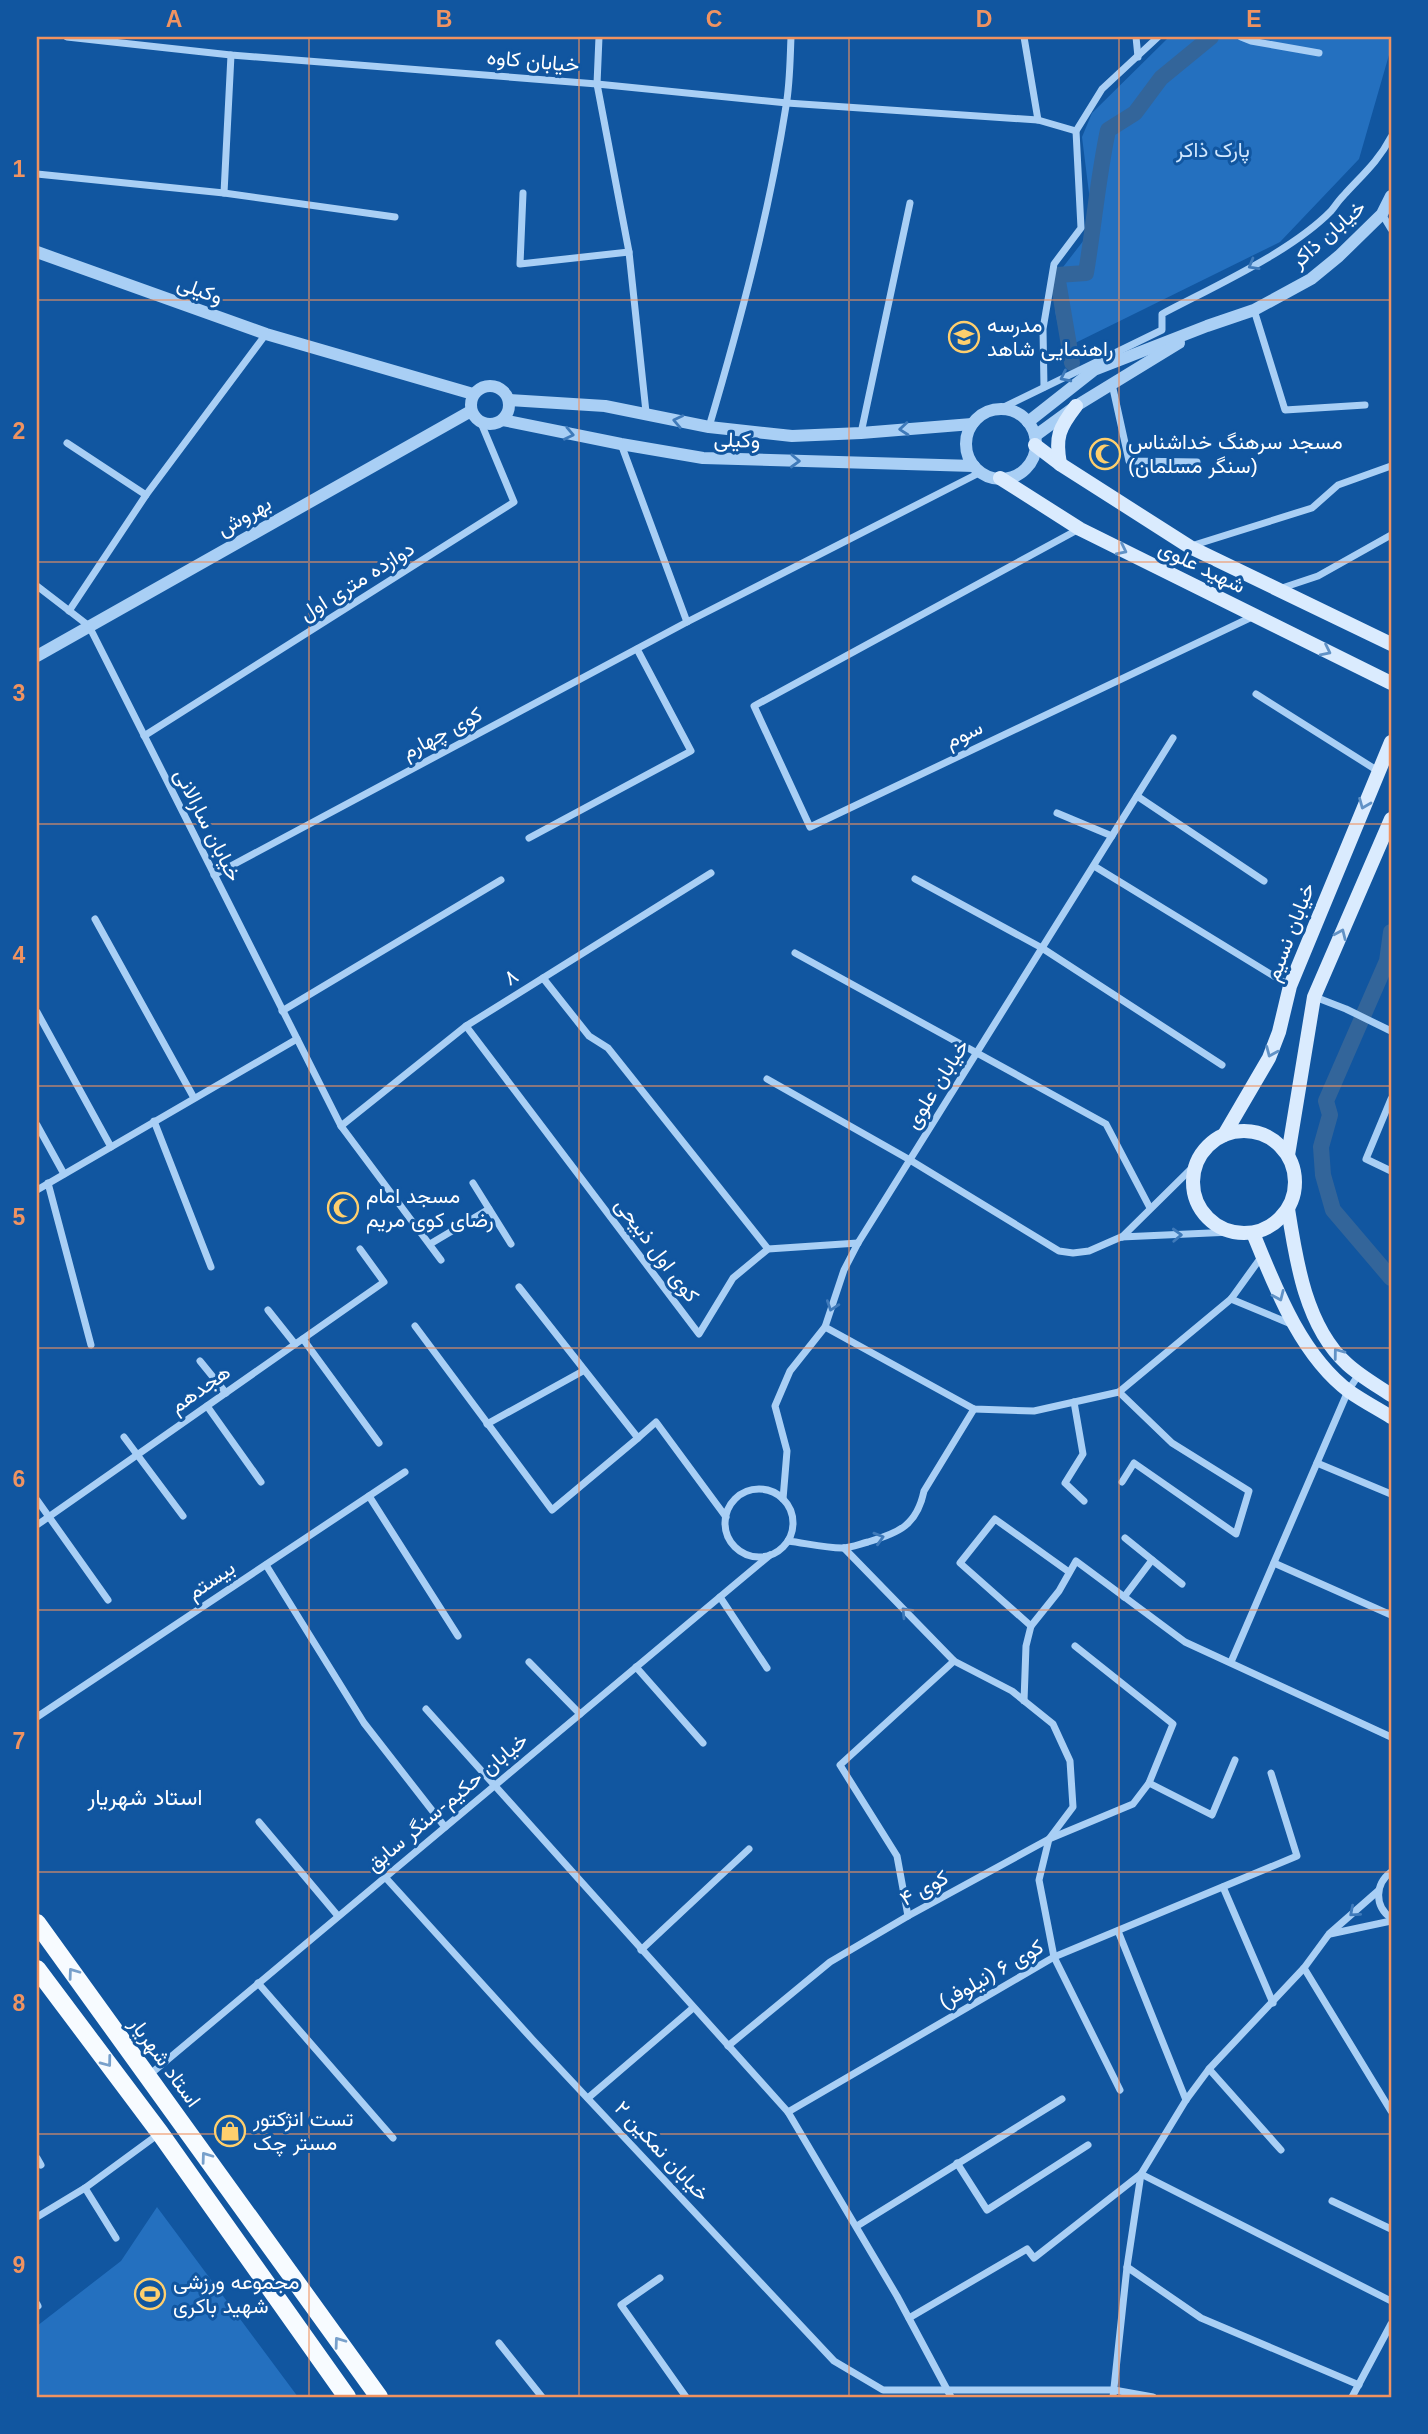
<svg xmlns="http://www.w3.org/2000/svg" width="1428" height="2434" viewBox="0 0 1428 2434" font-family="Arial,Vazirmatn,sans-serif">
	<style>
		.green { fill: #2470bf }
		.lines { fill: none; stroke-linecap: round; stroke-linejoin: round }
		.canal { stroke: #33659a; stroke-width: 16 }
		.minor { stroke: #a9cff5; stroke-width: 7 }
		.tertiary { stroke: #a9cff5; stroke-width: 12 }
		.secondary { stroke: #daebfe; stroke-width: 14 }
		.primary { stroke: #f7fbff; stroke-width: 18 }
		.oneway { stroke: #3f7aba }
		.oneway2 { stroke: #6192c6 }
		.oneway3 { stroke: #78a0cb }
		.grid { fill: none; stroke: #f09361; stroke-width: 2; stroke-opacity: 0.55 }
		.labels { text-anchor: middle; stroke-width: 6; stroke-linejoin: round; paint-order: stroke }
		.street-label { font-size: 21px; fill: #fff; stroke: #1156a0 }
		.park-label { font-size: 21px; fill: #d2e8fe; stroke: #1156a0 }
		.poi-label { font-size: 21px; fill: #fff; stroke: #1156a0; text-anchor: start }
		.neighbourhood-label { font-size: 23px; fill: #fff; stroke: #1156a0 }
		.neatline { fill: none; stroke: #f09361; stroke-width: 2.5 }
		.grid-label { font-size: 23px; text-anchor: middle; font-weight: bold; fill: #f09361 }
	</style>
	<rect width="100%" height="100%" fill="#1156a0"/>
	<g class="green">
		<path d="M 1169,37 L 1391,37 L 1391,48 L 1359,159 L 1280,242 L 1063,349 L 1055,311 L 1060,271 L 1087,236 L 1092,217 L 1082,137 L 1092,113 Z"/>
		<path d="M 157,2207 L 298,2397 L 37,2397 L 37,2326 L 121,2261 Z"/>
	</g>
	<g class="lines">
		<g class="canal">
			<path d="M 1072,363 L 1057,275 L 1086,273 C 1094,225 1098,177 1108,130 L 1135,113 L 1161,78 L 1211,37"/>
			<path d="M 1391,932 L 1387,961 L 1326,1101 L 1330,1115 L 1321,1147 L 1323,1175 L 1333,1210 L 1391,1278"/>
		</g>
		<g class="minor">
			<path d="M 67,37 L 231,55 L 597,84 L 787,103 L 1038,120 L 1076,131"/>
			<path d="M 599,37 L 597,84 L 629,252 L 646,412"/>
			<path d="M 1024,37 L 1038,120"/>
			<path d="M 1136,37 L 1138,57"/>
			<path d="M 1241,37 L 1251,41 L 1319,53"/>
			<path d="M 37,174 L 224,193 L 395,217"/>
			<path d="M 224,193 L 231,55"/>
			<path d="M 523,193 L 520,264 L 629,252"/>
			<path d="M 1382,214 L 1391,229"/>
			<path d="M 1254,310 L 1285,410 L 1365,405"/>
			<path d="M 1112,384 L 1129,461 L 1197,462"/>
			<path d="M 1044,387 L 1043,329 L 1054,264 L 1081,228 L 1076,131 L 1102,89 L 1158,37"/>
			<path d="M 1000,409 L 1162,330 L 1162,314 C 1213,287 1291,252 1331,211 C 1335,206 1339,200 1344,195 C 1362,175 1378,162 1391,137"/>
			<path d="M 709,427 C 740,322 769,214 786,106 C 790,83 790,60 791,37"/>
			<path d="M 861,433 L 910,203"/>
			<path d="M 67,443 L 146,495"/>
			<path d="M 621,444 L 687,622"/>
			<path d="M 1079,529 L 754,706 L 810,827 L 1254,616"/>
			<path d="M 1191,546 L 1312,508 L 1338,485 L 1391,466"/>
			<path d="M 37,586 L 89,626 L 341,1126 L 441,1260"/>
			<path d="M 1279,589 L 1318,576 L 1391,535"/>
			<path d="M 69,611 L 146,495 L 266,334"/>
			<path d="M 1256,694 L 1378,771"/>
			<path d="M 144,736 L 514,502 L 481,423"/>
			<path d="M 1137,796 L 1264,881"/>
			<path d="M 1057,813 L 1112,836"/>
			<path d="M 529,838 L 691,751 L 637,649"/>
			<path d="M 1094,866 L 1290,986"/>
			<path d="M 214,875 L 687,622 L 981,472"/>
			<path d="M 915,879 L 1042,948 L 1222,1065"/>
			<path d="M 95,919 L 194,1098"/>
			<path d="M 795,953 L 1106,1124 L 1150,1208"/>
			<path d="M 543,978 L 589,1036 L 608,1048 L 768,1249"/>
			<path d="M 1315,997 L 1346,1009 L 1391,1031"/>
			<path d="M 282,1011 L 501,880"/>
			<path d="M 37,1012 L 111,1147"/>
			<path d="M 466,1026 L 699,1334 L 733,1278 L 768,1249 L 858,1243"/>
			<path d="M 767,1079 L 910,1160 L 1059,1251 L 1073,1253 L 1089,1251 L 1121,1237 L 1232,1232"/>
			<path d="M 1391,1099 L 1366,1159 L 1391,1171"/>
			<path d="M 154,1121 L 211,1267"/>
			<path d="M 37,1125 L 64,1174"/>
			<path d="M 341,1126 L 466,1026 L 711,873"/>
			<path d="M 48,1183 L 91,1345"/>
			<path d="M 473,1183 L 511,1244"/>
			<path d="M 37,1190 L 297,1039"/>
			<path d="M 1122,1237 L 1195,1165"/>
			<path d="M 430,1244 L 489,1209"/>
			<path d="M 519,1287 L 638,1438 L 656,1422 L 726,1517"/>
			<path d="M 1231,1299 L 1291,1324"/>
			<path d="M 268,1310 L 295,1344"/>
			<path d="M 415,1326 L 552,1510 L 638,1438"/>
			<path d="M 825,1327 L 974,1409 L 1034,1411 L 1119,1392 L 1231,1299 L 1262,1256"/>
			<path d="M 303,1339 L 379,1443"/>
			<path d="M 200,1361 L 226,1393"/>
			<path d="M 1119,1392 L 1172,1443 L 1249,1491 L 1236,1534 L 1134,1463 L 1122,1482"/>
			<path d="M 1074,1402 L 1083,1454 L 1065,1483 L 1084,1501"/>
			<path d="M 207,1406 L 261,1482"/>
			<path d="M 487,1424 L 583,1371"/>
			<path d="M 124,1437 L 183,1516"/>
			<path d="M 1317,1463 L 1391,1494"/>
			<circle cx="759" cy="1523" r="34"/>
			<path d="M 369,1496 L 458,1636"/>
			<path d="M 783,1499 L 787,1451 L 775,1406 L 790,1371 L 825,1327 L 844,1270 L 858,1243 L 1173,738"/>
			<path d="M 37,1500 L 108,1600"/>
			<path d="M 37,1525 L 384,1282 L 360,1249"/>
			<path d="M 1125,1538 L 1182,1584"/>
			<path d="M 788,1541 C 805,1543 824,1548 842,1548 C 850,1548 860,1544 868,1542 C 899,1533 917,1525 924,1491 L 974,1409"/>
			<path d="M 844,1548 L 954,1661 L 1012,1691 L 1053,1724 L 1070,1761 L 1073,1807 L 1049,1839 L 1039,1880 L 1054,1957 L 1120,2090"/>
			<path d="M 1274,1563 L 1391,1615"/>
			<path d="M 266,1565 L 364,1723 L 445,1827"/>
			<path d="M 720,1597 L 767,1668"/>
			<path d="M 1124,1597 L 1152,1560"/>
			<path d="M 1031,1626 L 960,1563 L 995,1519 L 1069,1572"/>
			<path d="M 529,1662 L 580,1714"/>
			<path d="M 1231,1662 L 1348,1391 L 1359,1374"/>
			<path d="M 636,1667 L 703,1743"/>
			<path d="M 1024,1701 L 1026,1646 L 1031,1626 L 1059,1591 L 1076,1561 L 1185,1642 L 1391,1737"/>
			<path d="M 426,1709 L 788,2112 L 897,2296 L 951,2397"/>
			<path d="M 37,1717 L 405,1472"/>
			<path d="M 1149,1783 L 1212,1815 L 1235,1760"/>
			<path d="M 259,1822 L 338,1916"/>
			<path d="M 1391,1872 C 1375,1884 1374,1906 1391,1918"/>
			<path d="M 385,1877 L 532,2039 L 834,2361 L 883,2390 L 1114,2390 L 1153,2397"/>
			<path d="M 1223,1887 L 1273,2003"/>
			<path d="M 908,1916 L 897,1856 L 840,1765 L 954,1661"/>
			<path d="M 1118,1931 L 1186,2100"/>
			<path d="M 1330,1934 L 1391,1921"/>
			<path d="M 641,1950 L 749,1849"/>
			<path d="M 1304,1968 L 1391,2111"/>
			<path d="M 258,1983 L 393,2138"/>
			<path d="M 728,2046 L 830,1962 L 908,1916 L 1049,1839 L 1133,1804 L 1149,1783 L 1173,1724 L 1075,1646"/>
			<path d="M 1209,2069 L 1281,2150"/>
			<path d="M 148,2076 L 770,1555"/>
			<path d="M 588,2098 L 693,2008"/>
			<path d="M 788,2112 L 1054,1957 L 1297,1856 L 1271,1773"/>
			<path d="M 37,2158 L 41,2165"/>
			<path d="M 957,2163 L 987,2210 L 1088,2145"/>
			<path d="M 85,2188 L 116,2238"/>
			<path d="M 1332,2201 L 1391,2229"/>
			<path d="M 37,2217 L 85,2188 L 160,2133"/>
			<path d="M 857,2226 L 1062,2099"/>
			<path d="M 1127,2267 L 1201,2318 L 1359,2385"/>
			<path d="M 660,2278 L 621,2305 L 686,2397"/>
			<path d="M 37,2304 L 38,2306"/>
			<path d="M 909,2318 L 1027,2249 L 1034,2258 L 1141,2174 L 1391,2301"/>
			<path d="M 499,2343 L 542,2397"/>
			<path d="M 1113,2397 L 1127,2267 L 1141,2174 L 1186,2100 L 1209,2069 L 1304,1968 L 1329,1934 L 1378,1891"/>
			<path d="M 1352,2397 L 1391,2324"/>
		</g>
		<g class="tertiary">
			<path d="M 37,252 L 266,334 L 473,394"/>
			<circle cx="490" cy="405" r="19"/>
			<path d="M 509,400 L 605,406 L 709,427 L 792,436 L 861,433 L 972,424"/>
			<circle cx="1001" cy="444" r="35"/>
			<path d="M 503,420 L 621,444 L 703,458 L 974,466"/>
			<path d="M 1028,422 L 1094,370 L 1207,326 L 1254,310 L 1311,279 L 1339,256 L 1382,214 L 1391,196"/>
			<path d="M 1035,436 L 1076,406 L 1179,343"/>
			<path d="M 37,656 L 471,411"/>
		</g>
		<g class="secondary">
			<path d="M 1035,445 L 1060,464 L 1190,547 L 1391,644"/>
			<path d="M 1060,464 C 1055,437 1059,428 1076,406"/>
			<path d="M 1000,478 L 1080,529 L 1391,683"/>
			<circle cx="1244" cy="1182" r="51"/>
			<path d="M 1224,1135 L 1269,1058 L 1279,1032 L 1290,986 L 1391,742"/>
			<path d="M 1288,1155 L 1314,997 L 1391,819"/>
			<path d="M 1288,1209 C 1296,1261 1306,1327 1347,1364 C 1360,1376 1376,1385 1391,1395"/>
			<path d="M 1253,1233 C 1275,1287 1301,1356 1350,1392 C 1363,1401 1378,1409 1391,1417"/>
		</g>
		<g class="primary">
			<path d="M 37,1923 L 379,2397"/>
			<path d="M 37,1969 L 160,2133 L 347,2397"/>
		</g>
	</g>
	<defs><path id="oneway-chevron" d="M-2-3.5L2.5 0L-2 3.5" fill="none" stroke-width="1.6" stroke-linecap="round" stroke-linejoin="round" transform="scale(1.75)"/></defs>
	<g class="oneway">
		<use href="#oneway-chevron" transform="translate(1253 265) rotate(150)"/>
		<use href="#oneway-chevron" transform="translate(1065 377) rotate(154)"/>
		<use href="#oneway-chevron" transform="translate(678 421) rotate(-168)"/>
		<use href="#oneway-chevron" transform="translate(904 429) rotate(175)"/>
		<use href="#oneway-chevron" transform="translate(569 434) rotate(12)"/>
		<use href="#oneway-chevron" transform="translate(795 461) rotate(2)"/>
		<use href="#oneway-chevron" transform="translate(1177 1235) rotate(-2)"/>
		<use href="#oneway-chevron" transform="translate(832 1306) rotate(109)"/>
		<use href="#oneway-chevron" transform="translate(879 1538) rotate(-17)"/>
		<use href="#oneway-chevron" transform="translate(906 1612) rotate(-134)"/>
		<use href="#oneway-chevron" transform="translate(1354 1912) rotate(139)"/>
	</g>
	<g class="oneway2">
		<use href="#oneway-chevron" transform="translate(1122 550) rotate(26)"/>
		<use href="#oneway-chevron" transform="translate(1326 651) rotate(26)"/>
		<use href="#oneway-chevron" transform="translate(1364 804) rotate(112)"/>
		<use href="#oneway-chevron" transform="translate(1341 934) rotate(-66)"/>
		<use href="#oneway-chevron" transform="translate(1271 1052) rotate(113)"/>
		<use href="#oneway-chevron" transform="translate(1279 1296) rotate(66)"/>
		<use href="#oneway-chevron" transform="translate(1338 1353) rotate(-127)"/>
	</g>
	<g class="oneway3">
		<use href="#oneway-chevron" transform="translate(73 1973) rotate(-126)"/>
		<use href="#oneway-chevron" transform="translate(107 2062) rotate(53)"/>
		<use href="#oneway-chevron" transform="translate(206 2157) rotate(-126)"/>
		<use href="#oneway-chevron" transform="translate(339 2342) rotate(-126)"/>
	</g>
	<path class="grid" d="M 309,37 L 309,2397M 579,37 L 579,2397M 849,37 L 849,2397M 1119,37 L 1119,2397M 37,300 L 1391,300M 37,562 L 1391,562M 37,824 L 1391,824M 37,1086 L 1391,1086M 37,1348 L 1391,1348M 37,1610 L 1391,1610M 37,1872 L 1391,1872M 37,2134 L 1391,2134"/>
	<defs>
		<g id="school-ring" transform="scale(1.575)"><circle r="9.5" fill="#1156a0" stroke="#ffcf6d" stroke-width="1.5"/><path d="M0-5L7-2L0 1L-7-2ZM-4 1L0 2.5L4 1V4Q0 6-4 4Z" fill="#ffcf6d"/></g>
		<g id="mosque-ring" transform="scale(1.575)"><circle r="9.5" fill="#1156a0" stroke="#ffcf6d" stroke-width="1.5"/><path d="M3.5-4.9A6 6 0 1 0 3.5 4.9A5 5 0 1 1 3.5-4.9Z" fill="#ffcf6d"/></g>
		<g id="shop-ring" transform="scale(1.575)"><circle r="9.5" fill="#1156a0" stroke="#ffcf6d" stroke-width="1.5"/><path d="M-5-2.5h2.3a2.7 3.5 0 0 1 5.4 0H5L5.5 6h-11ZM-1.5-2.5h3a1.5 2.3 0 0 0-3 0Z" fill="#ffcf6d"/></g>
		<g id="stadium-ring" transform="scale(1.575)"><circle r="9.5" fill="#1156a0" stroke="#ffcf6d" stroke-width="1.5"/><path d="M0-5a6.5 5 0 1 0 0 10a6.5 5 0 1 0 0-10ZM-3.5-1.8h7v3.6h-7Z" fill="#ffcf6d"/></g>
	</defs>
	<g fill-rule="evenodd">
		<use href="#school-ring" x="964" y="337"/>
		<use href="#mosque-ring" x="1105" y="454"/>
		<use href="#mosque-ring" x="343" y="1208"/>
		<use href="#shop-ring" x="230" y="2131"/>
		<use href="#stadium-ring" x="150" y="2294"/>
	</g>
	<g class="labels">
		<g class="street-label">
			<text transform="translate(533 61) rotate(5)" y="7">خیابان کاوه</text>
			<text transform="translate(1328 234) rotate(-41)" y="7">خیابان ذاکر</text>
			<text transform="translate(200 290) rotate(20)" y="7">وکیلی</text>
			<text transform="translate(737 440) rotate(2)" y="7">وکیلی</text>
			<text transform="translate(244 516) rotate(-30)" y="7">بهروش</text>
			<text transform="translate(1202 567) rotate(26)" y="7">شهید علوی</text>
			<text transform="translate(357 581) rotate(-32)" y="7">دوازده متری اول</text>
			<text transform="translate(442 733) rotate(-28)" y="7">کوی چهارم</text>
			<text transform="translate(964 734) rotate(-25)" y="7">سوم</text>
			<text transform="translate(208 825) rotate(63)" y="7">خیابان سارالانی</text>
			<text transform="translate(1290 932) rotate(-69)" y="7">خیابان نسیم</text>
			<text transform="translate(511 977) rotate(-32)" y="7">۸</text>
			<text transform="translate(937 1084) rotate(-58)" y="7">خیابان علوی</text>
			<text transform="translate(657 1250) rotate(53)" y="7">کوی اول ذبیحی</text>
			<text transform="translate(200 1389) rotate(-35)" y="7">هجدهم</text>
			<text transform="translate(211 1580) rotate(-34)" y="7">بیستم</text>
			<text transform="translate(447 1802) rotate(-40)" y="7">خیابان حکیم-سنگر سابق</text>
			<text transform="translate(924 1888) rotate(-29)" y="7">کوی ۴</text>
			<text transform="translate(991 1974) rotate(-30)" y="7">کوی ۶ (نیلوفر)</text>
			<text transform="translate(165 2062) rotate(54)" y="7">استاد شهریار</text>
			<text transform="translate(662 2151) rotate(47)" y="7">خیابان نمکین ۲</text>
		</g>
		<g class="park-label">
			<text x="1213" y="157">پارک ذاکر</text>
		</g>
		<g class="poi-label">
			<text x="987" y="332">مدرسه<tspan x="987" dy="24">راهنمایی شاهد</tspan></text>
			<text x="1128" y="449">مسجد سرهنگ خداشناس<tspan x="1128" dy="24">(سنگر مسلمان)</tspan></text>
			<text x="366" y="1203">مسجد امام<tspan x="366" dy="24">رضای کوی مریم</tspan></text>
			<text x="253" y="2126">تست انژکتور<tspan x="253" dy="24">مستر چک</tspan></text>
			<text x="173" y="2289">مجموعه ورزشی<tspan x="173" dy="24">شهید باکری</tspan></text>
		</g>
		<g class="neighbourhood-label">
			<text x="145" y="1805">استاد شهریار</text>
		</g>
	</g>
	<rect width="1428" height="2434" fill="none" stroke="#1156a0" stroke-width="77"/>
	<rect x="38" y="38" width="1352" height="2358" class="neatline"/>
	<g class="grid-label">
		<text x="174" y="27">A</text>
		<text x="444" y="27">B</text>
		<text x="714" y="27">C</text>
		<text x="984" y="27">D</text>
		<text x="1254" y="27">E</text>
		<text x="19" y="177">1</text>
		<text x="19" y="439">2</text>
		<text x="19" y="701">3</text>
		<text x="19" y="963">4</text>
		<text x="19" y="1225">5</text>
		<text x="19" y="1487">6</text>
		<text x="19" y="1749">7</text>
		<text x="19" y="2011">8</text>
		<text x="19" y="2273">9</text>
	</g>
</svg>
